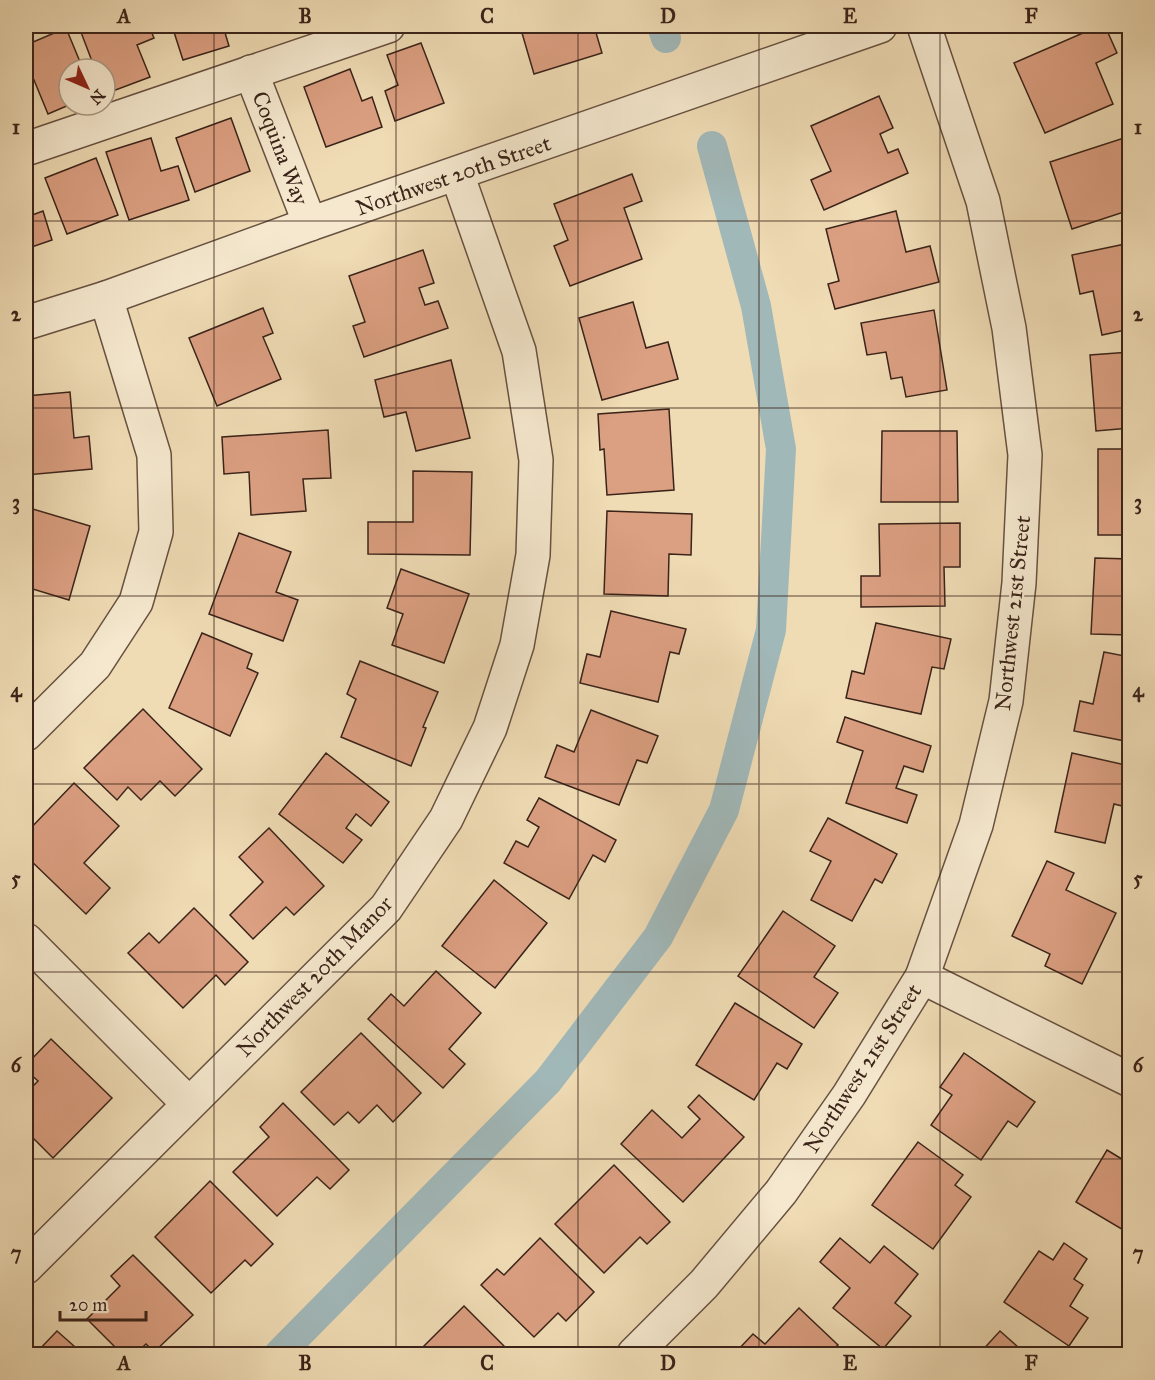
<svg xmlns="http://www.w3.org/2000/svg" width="1155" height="1380" viewBox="0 0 1155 1380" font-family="'IM FELL Great Primer',serif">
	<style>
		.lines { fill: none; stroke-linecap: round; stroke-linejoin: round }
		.canal { stroke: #a1b8b9; stroke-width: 30 }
		.building { fill: #db9f81; stroke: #3a2319; stroke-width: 1.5 }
		.minor-casing { stroke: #675140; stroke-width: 36 }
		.minor { stroke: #f5e8ce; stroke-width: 33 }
		.grid { fill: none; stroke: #3a2319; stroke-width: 1.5; stroke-opacity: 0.55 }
		.labels { text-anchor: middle; stroke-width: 4.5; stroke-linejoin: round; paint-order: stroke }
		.street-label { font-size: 22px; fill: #3a2319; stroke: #f5e8ce }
		.neatline { fill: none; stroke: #3a2319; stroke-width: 2 }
		.grid-label { font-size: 20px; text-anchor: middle; font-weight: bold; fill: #3a2319 }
	</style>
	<rect width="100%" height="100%" fill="#efdbb4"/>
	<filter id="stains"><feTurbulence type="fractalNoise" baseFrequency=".00333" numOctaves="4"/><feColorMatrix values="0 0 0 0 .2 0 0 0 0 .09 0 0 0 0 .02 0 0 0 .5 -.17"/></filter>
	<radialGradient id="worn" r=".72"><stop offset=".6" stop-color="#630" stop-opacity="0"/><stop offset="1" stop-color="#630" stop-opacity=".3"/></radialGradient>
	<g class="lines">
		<g class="canal">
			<path d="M 662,26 L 666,38"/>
			<path d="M 279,1354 L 548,1081 L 658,937 L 724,810 L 771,630 L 781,449 L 756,306 L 712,146"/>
		</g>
	</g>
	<g class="building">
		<path d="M 82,26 L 149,26 L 154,38 L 137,45 L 150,77 L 105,94 L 105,69 L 95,69 L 79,27 Z"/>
		<path d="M 161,26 L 223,26 L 229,46 L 183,60 L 173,29 L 163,32 Z"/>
		<path d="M 546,26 L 594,26 L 602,53 L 534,74 L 522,33 Z"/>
		<path d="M 1099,26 L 1105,26 L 1117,53 L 1096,63 L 1113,104 L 1045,133 L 1014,63 Z"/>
		<path d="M 66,28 L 83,69 L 69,69 L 69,105 L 48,114 L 34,80 L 26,84 L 26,45 Z"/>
		<path d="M 421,43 L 444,103 L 395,121 L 385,91 L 398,85 L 387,55 Z"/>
		<path d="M 350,69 L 362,101 L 372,97 L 382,127 L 326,147 L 304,87 Z"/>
		<path d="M 879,96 L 893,128 L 880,134 L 888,153 L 898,149 L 908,173 L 824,210 L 811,180 L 831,171 L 811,126 Z"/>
		<path d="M 231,118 L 250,171 L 195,192 L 176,138 Z"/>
		<path d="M 1130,136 L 1130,210 L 1072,229 L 1050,162 Z"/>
		<path d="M 151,138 L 161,171 L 178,166 L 189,200 L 129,220 L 106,152 Z"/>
		<path d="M 96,158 L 118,215 L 67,234 L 45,178 Z"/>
		<path d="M 632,174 L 642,201 L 624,208 L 642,259 L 570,286 L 554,246 L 568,240 L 554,204 Z"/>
		<path d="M 43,211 L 52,240 L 26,249 L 26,212 L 27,217 Z"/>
		<path d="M 896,211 L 906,252 L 930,246 L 939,282 L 835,309 L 828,284 L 839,281 L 826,229 Z"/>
		<path d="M 1130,243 L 1130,329 L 1102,335 L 1093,291 L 1080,294 L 1072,255 Z"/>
		<path d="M 423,250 L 434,283 L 419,288 L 425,305 L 438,301 L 448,328 L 364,357 L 353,326 L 365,322 L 349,276 Z"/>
		<path d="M 633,302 L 646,348 L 668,342 L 678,379 L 602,400 L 579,318 Z"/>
		<path d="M 263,308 L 273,333 L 263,337 L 281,379 L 217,406 L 189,338 Z"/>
		<path d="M 934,310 L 947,390 L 906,397 L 902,377 L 891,379 L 886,352 L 867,355 L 861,323 Z"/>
		<path d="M 1130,352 L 1130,428 L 1096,431 L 1090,355 Z"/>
		<path d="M 451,360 L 470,438 L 416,451 L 406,412 L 384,417 L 375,380 Z"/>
		<path d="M 70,392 L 74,438 L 89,436 L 92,469 L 26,475 L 26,396 Z"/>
		<path d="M 669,409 L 674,490 L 607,495 L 604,449 L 600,450 L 598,414 Z"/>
		<path d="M 328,430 L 331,478 L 303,479 L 306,511 L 251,515 L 249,472 L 224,474 L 222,437 Z"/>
		<path d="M 882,431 L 957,431 L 958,502 L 881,502 Z"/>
		<rect x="1098" y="449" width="32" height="86"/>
		<path d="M 413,471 L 472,472 L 470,555 L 368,554 L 368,522 L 413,522 Z"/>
		<path d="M 26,507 L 90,526 L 69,600 L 26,587 Z"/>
		<path d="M 607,511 L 692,514 L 691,555 L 669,554 L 668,596 L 604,594 Z"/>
		<path d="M 960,523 L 960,567 L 944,567 L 945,606 L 861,607 L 861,576 L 880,576 L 879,524 Z"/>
		<path d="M 239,533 L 291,552 L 276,592 L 298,600 L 283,641 L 209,614 Z"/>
		<path d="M 1095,558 L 1130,559 L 1130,635 L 1091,634 Z"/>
		<path d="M 401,569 L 469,594 L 444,663 L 392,645 L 403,614 L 387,608 Z"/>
		<path d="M 611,611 L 686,629 L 679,654 L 670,652 L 658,702 L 580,683 L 587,654 L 600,657 Z"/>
		<path d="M 876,623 L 951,639 L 944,669 L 932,667 L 921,714 L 846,698 L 852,671 L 864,674 Z"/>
		<path d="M 202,633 L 252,654 L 247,668 L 258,673 L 230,736 L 169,708 Z"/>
		<path d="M 1104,652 L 1130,657 L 1130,742 L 1074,731 L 1080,701 L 1093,704 Z"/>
		<path d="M 360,661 L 438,692 L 423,727 L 426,728 L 411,766 L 341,737 L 356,699 L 347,694 Z"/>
		<path d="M 143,709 L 202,769 L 175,796 L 160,781 L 141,800 L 128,787 L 117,800 L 84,768 Z"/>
		<path d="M 591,710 L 658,736 L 647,763 L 637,760 L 619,805 L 545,777 L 557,745 L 574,752 Z"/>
		<path d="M 845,717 L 931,746 L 923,772 L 904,766 L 896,788 L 917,795 L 907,823 L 846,803 L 863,751 L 837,742 Z"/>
		<path d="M 326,753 L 389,802 L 371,826 L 356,814 L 346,828 L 362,840 L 343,863 L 279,814 Z"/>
		<path d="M 1072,753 L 1130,766 L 1130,808 L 1114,804 L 1105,843 L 1055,832 Z"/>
		<path d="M 74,783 L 119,826 L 84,863 L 110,888 L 86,914 L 26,856 L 26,833 Z"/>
		<path d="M 539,798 L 616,840 L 605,862 L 593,855 L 569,899 L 504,863 L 516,841 L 528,847 L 539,827 L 527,820 Z"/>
		<path d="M 828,818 L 897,854 L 882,883 L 875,879 L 852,921 L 811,900 L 831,861 L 810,851 Z"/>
		<path d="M 269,828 L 324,886 L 294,915 L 286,907 L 253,939 L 230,915 L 263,882 L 239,857 Z"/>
		<path d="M 1047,861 L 1074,873 L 1066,890 L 1116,913 L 1082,984 L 1045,966 L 1050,954 L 1012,936 Z"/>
		<path d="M 494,880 L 547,923 L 495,988 L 442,946 Z"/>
		<path d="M 194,908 L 248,962 L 225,985 L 216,975 L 183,1008 L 128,953 L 149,933 L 159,943 Z"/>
		<path d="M 783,911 L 835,946 L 814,977 L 838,993 L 814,1028 L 738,976 Z"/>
		<path d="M 436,971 L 481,1013 L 449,1049 L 465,1064 L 443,1088 L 368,1019 L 391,994 L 404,1006 Z"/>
		<path d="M 1130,975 L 1130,989 L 1124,986 Z"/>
		<path d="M 735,1003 L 802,1044 L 787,1069 L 777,1063 L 754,1100 L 696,1065 Z"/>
		<path d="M 361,1033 L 421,1093 L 393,1122 L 377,1105 L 359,1123 L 348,1112 L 334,1125 L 301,1092 Z"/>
		<path d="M 51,1039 L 112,1098 L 53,1158 L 26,1131 L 26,1121 L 33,1113 L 26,1106 L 26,1093 L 38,1081 L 26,1070 L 26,1065 Z"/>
		<path d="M 964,1053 L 1035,1102 L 1017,1127 L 1008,1121 L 981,1160 L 931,1125 L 952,1095 L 940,1087 Z"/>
		<path d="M 699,1095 L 744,1137 L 683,1202 L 621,1144 L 652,1110 L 682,1138 L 700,1119 L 688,1107 Z"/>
		<path d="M 283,1103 L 349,1170 L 330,1189 L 317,1177 L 277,1216 L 233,1172 L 269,1137 L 260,1127 Z"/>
		<path d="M 918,1142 L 963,1175 L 955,1185 L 971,1197 L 933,1249 L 872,1205 Z"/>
		<path d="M 1107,1150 L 1130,1164 L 1130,1234 L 1076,1202 Z"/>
		<path d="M 614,1165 L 670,1222 L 647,1244 L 640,1237 L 604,1273 L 555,1224 Z"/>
		<path d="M 210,1181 L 273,1244 L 251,1266 L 245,1260 L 211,1293 L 155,1237 Z"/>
		<path d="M 540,1238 L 594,1292 L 566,1321 L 558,1313 L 534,1337 L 481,1285 L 497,1269 L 504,1275 Z"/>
		<path d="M 840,1238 L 870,1263 L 884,1246 L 918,1274 L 895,1303 L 911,1316 L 883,1349 L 833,1308 L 850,1288 L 820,1262 Z"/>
		<path d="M 1064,1243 L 1087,1259 L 1074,1279 L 1083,1285 L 1070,1306 L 1088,1318 L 1069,1346 L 1004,1302 L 1039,1251 L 1053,1260 Z"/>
		<path d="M 133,1255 L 193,1315 L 154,1352 L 146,1344 L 135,1354 L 122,1354 L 87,1319 L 120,1286 L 111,1276 Z"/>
		<path d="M 464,1306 L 509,1351 L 505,1354 L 416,1354 Z"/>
		<path d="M 799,1308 L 838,1345 L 828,1354 L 734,1354 L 753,1334 L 765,1344 Z"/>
		<path d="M 57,1331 L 83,1354 L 35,1354 Z"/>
		<path d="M 1000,1331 L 1026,1354 L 979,1354 Z"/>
	</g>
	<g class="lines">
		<g class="minor-casing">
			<g id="minor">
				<path d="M 251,72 L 310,224"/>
				<path d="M 26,149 L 388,26"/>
				<path d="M 26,323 L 106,298 L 310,224 L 880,26"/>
				<path d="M 26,734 L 95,665 L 136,602 L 156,532 L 154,455 L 106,298"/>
				<path d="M 26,940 L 188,1103"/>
				<path d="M 922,977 L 1130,1080"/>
				<path d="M 26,1267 L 386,908 L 446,819 L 490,728 L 517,645 L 533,555 L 536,460 L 519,351 L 457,174"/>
				<path d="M 634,1354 L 704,1284 L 781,1192 L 849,1095 L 922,977 L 976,825 L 1006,701 L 1019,583 L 1025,455 L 1009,328 L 983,201 L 924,26"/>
			</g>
		</g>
		<use href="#minor" class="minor"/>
	</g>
	<path class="grid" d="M 214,26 L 214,1354M 396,26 L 396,1354M 578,26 L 578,1354M 759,26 L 759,1354M 940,26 L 940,1354M 26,221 L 1130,221M 26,408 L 1130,408M 26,596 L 1130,596M 26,784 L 1130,784M 26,972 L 1130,972M 26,1159 L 1130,1159"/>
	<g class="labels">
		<g class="street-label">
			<text transform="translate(281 148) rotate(69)" y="8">Coquina Way</text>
			<text transform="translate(453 175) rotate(-19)" y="8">Northwest 20th Street</text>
			<text transform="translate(1012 613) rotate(-84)" y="8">Northwest 21st Street</text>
			<text transform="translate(314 976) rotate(-46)" y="8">Northwest 20th Manor</text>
			<text transform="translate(862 1068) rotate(-57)" y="8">Northwest 21st Street</text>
		</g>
	</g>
	<rect width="1155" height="1380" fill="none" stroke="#efdbb4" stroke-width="66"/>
	<g transform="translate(87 87) rotate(134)"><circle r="28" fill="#f5e8ce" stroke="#aa9986" stroke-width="1.5"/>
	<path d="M0-4.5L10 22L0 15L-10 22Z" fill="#8f2418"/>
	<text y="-9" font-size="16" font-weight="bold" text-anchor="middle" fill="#3a2319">N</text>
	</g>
	<path d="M60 1311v9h86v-9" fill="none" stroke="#3a2319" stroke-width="3"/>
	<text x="69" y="1311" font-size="18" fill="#3a2319" stroke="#f5e8ce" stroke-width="4.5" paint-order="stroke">20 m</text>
	<rect x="33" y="33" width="1089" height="1314" class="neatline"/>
	<g class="grid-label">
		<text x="124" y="23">A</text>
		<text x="305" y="23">B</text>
		<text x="487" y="23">C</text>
		<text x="668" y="23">D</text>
		<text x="850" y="23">E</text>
		<text x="1031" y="23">F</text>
		<text x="16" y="134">1</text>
		<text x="1138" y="134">1</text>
		<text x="16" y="321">2</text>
		<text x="1138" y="321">2</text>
		<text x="16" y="509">3</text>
		<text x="1138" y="509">3</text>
		<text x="16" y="697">4</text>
		<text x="1138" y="697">4</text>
		<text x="16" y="885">5</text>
		<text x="1138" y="885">5</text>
		<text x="16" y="1072">6</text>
		<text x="1138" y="1072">6</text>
		<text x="16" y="1260">7</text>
		<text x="1138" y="1260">7</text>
		<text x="124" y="1370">A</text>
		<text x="305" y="1370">B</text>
		<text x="487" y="1370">C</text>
		<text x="668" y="1370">D</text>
		<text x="850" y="1370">E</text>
		<text x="1031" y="1370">F</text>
	</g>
	<rect width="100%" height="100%" filter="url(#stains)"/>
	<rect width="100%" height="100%" fill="url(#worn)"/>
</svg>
